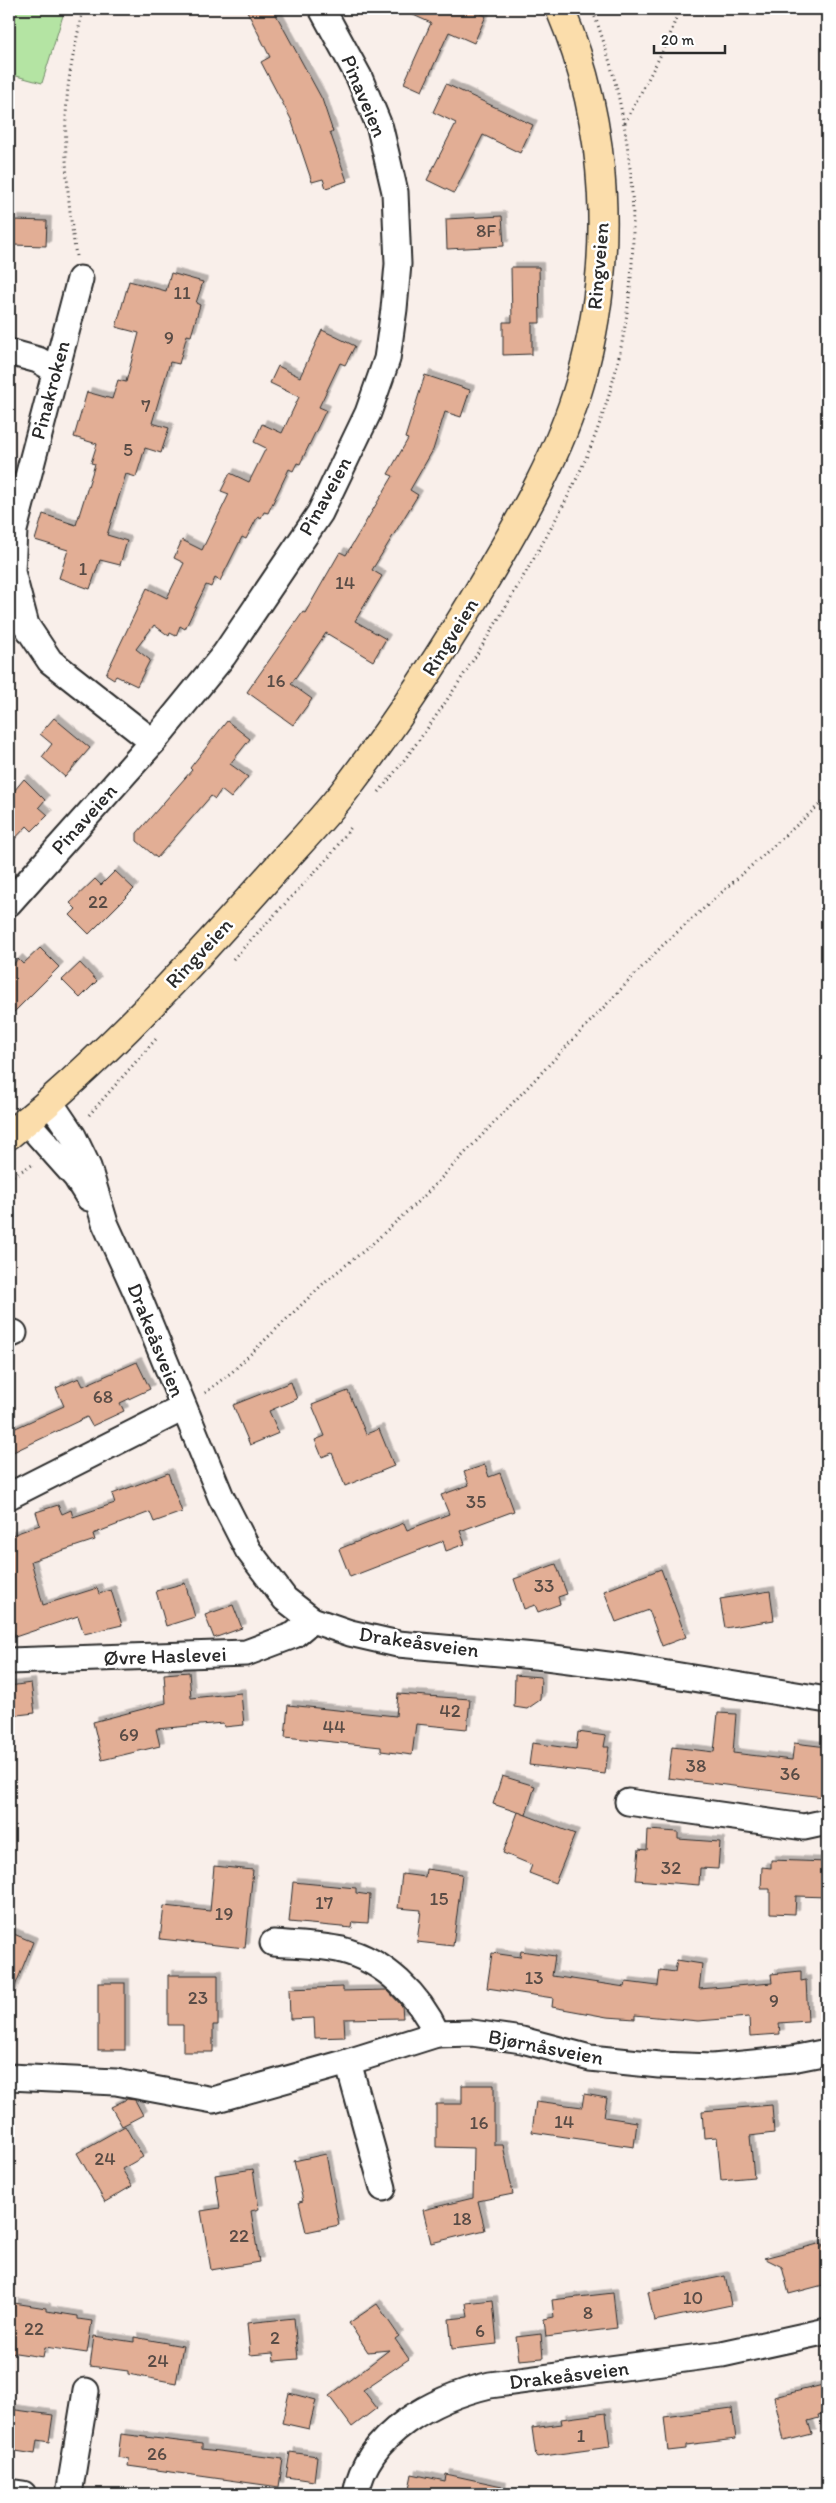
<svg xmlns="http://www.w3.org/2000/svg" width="836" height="2503" viewBox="0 0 836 2503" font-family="Itim,sans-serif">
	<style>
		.green { fill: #b4e4a3; stroke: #708867 }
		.building { fill: #e2ae95; stroke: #2b2b2b; filter: url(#shadow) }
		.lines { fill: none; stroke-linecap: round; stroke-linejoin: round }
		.minor-casing { stroke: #2b2b2b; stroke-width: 29 }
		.major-casing { stroke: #2b2b2b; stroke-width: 31 }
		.path { stroke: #2b2b2b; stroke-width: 3; stroke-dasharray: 1 4; stroke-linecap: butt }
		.minor { stroke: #fff; stroke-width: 25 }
		.major { stroke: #fbddab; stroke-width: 28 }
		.labels { text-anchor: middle; stroke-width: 5; stroke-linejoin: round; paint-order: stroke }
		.number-label { font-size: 19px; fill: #594c46 }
		.street-label { font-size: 21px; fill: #2b2b2b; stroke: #fff }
	</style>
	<defs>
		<filter id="shadow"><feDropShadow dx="4.5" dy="-4.5" stdDeviation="0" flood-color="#0004"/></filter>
	</defs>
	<rect width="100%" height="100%" fill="#f9efea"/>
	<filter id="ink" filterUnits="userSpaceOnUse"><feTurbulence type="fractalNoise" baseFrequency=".02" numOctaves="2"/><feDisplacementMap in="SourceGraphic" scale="10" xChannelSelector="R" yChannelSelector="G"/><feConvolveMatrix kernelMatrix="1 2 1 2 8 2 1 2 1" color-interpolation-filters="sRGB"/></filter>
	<g filter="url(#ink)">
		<path class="green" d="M 9,9 L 65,9 L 42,83 L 9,74 Z"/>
		<g class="building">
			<path d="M 246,9 L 273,9 L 322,99 L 333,132 L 330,132 L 347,181 L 326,188 L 323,179 L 312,182 L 291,119 L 261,62 L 270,57 Z"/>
			<path d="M 400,9 L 471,9 L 486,16 L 474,43 L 449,32 L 422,91 L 404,83 L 431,23 Z"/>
			<path d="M 446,84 L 533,125 L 520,153 L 483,135 L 454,193 L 427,180 L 456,123 L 433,112 Z"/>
			<path d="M 502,216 L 504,246 L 447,249 L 446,219 Z"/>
			<path d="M 14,220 L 47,221 L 46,246 L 13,245 Z"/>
			<path d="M 511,267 L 539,267 L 540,323 L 532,323 L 532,354 L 503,355 L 503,322 L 512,322 Z"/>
			<path d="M 171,273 L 203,282 L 196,303 L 200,305 L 191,336 L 187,335 L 179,364 L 170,362 L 152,423 L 169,428 L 161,453 L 145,448 L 136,477 L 126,474 L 107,535 L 127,541 L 120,565 L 100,560 L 90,589 L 59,578 L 68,550 L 35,540 L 43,514 L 76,525 L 95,464 L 91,463 L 97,444 L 74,437 L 87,392 L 112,399 L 118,380 L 126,382 L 139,333 L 116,327 L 129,281 L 166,291 Z"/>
			<path d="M 322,330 L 355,346 L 345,365 L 340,363 L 319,407 L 326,410 L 300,464 L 297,463 L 293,471 L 289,469 L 268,513 L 264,512 L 261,518 L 258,516 L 246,539 L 242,537 L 220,581 L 215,578 L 211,587 L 206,585 L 185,629 L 180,626 L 176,636 L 170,633 L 169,636 L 154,625 L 136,649 L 150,660 L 137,686 L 116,676 L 114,679 L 106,674 L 147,588 L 167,598 L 184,563 L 174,558 L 182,540 L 202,550 L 229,494 L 221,491 L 230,473 L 249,482 L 266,448 L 254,442 L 262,424 L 282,433 L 299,397 L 270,383 L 278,366 L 300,377 Z"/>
			<path d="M 425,375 L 470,390 L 461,417 L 445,412 L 433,450 L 410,490 L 418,495 L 372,570 L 382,576 L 355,621 L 386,639 L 373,661 L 326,633 L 291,684 L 312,699 L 293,725 L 247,692 L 303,612 L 305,613 L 340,552 L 346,555 L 393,476 L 388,474 L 408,439 L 405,438 Z"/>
			<path d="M 54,718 L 90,748 L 65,777 L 42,757 L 52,744 L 40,734 Z"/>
			<path d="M 227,721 L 250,739 L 230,764 L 248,777 L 231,798 L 221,790 L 215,799 L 211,796 L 157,858 L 137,841 L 137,833 L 192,770 L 190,768 Z"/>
			<path d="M 24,779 L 45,800 L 39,807 L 48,815 L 32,831 L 27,826 L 9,845 L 9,797 Z"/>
			<path d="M 115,871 L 134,889 L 89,934 L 70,915 L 76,909 L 70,903 L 95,879 L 101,885 Z"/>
			<path d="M 40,948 L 59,967 L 9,1017 L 9,969 L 18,959 L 23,964 Z"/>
			<path d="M 80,963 L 97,981 L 80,998 L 62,980 Z"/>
			<path d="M 137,1362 L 150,1389 L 120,1403 L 124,1411 L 92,1426 L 87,1417 L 9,1454 L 9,1431 L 64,1406 L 56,1388 L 79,1378 L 83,1386 Z"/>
			<path d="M 291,1382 L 297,1399 L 269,1411 L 279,1433 L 250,1445 L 233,1405 Z"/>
			<path d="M 348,1391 L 366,1434 L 379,1429 L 394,1466 L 345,1486 L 332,1453 L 322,1457 L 315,1440 L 325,1436 L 312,1405 Z"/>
			<path d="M 485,1465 L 489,1477 L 500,1473 L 514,1511 L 460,1531 L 465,1544 L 446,1551 L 443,1541 L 350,1577 L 339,1549 L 404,1523 L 407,1530 L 449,1514 L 441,1495 L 469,1485 L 464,1472 Z"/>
			<path d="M 168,1473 L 182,1512 L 154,1522 L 150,1512 L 93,1534 L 95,1540 L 31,1561 L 43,1605 L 97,1588 L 99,1594 L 111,1590 L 122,1625 L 84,1634 L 78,1616 L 15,1637 L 9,1619 L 9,1536 L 40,1525 L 36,1512 L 58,1505 L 62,1514 L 71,1510 L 73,1517 L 115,1503 L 112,1494 Z"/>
			<path d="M 556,1564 L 567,1594 L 558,1597 L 560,1604 L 538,1612 L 535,1605 L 524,1609 L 514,1579 Z"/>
			<path d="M 661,1569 L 686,1637 L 662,1646 L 649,1610 L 616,1622 L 604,1591 Z"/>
			<path d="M 185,1583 L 195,1617 L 166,1626 L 156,1591 Z"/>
			<path d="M 770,1591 L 774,1620 L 725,1628 L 720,1599 Z"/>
			<path d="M 233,1605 L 242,1628 L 214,1638 L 205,1615 Z"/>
			<path d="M 189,1672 L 191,1698 L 241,1693 L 244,1725 L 224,1727 L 223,1723 L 156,1729 L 160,1746 L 102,1760 L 93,1722 L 166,1703 L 164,1674 Z"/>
			<path d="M 515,1675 L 541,1677 L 540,1700 L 527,1709 L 514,1707 Z"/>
			<path d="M 31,1683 L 35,1713 L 9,1716 L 9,1686 Z"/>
			<path d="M 398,1694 L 470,1699 L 467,1729 L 416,1724 L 412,1755 L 381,1751 L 381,1747 L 285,1737 L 288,1705 L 396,1716 Z"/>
			<path d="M 718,1713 L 736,1714 L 733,1753 L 792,1760 L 794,1743 L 827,1747 L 823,1797 L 668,1778 L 672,1747 L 714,1752 Z"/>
			<path d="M 578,1732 L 606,1736 L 604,1747 L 609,1747 L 605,1774 L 529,1765 L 532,1743 L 576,1749 Z"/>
			<path d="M 502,1776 L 535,1786 L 526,1815 L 493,1804 Z"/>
			<path d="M 518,1812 L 575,1834 L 555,1883 L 529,1873 L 532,1865 L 503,1853 Z"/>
			<path d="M 648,1830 L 678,1832 L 678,1839 L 720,1842 L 718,1869 L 700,1868 L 699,1885 L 636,1880 L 639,1849 L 647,1850 Z"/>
			<path d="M 771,1860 L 827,1862 L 827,1897 L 796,1896 L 795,1914 L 770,1913 L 770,1889 L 761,1889 L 762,1867 L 771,1868 Z"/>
			<path d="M 214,1866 L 253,1870 L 245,1948 L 160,1939 L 164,1906 L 210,1911 Z"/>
			<path d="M 426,1869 L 462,1874 L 453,1946 L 417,1942 L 421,1910 L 398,1908 L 402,1874 L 425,1877 Z"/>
			<path d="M 293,1882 L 356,1888 L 356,1893 L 370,1895 L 368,1923 L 353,1922 L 352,1928 L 289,1922 Z"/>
			<path d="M 9,1932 L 33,1942 L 9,2001 Z"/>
			<path d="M 521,1951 L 555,1956 L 552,1976 L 625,1987 L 626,1982 L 658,1986 L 660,1970 L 675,1972 L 677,1960 L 702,1964 L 699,1989 L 772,1983 L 771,1974 L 801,1971 L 801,1981 L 806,1980 L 808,2021 L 779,2023 L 780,2034 L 750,2036 L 749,2017 L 698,2021 L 635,2015 L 635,2019 L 607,2017 L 552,2007 L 553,1998 L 487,1988 L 492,1953 L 520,1957 Z"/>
			<path d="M 168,1975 L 218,1975 L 218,2025 L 213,2025 L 213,2052 L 183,2052 L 183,2025 L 168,2025 Z"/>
			<rect x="98" y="1983" width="27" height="67"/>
			<path d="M 343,1987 L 343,1991 L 387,1990 L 402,2006 L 403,2018 L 344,2019 L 345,2037 L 315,2038 L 314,2018 L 290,2019 L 289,1989 Z"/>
			<path d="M 462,2085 L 494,2085 L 494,2145 L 503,2145 L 513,2194 L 478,2201 L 485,2230 L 431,2243 L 423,2210 L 473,2198 L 474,2148 L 436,2147 L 436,2104 L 462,2104 Z"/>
			<path d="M 584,2094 L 607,2098 L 604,2117 L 637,2122 L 634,2147 L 532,2132 L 536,2101 L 582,2107 Z"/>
			<path d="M 127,2099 L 135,2100 L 143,2115 L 122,2126 L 111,2107 Z"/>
			<path d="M 772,2105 L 774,2133 L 750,2136 L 754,2177 L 721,2180 L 717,2137 L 704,2138 L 702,2111 Z"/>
			<path d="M 125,2126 L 143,2157 L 122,2169 L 132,2186 L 105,2202 L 77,2153 Z"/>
			<path d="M 326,2154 L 339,2225 L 306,2232 L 299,2202 L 303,2201 L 294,2161 Z"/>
			<path d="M 253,2169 L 259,2209 L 251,2211 L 259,2262 L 211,2270 L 201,2211 L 220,2208 L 215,2175 Z"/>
			<path d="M 822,2243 L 827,2261 L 827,2284 L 789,2294 L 782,2267 L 764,2258 Z"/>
			<path d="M 725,2276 L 731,2305 L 654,2321 L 648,2292 Z"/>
			<path d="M 613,2293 L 617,2328 L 546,2337 L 544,2319 L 554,2317 L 552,2300 Z"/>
			<path d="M 493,2300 L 497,2344 L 452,2349 L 449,2319 L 468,2317 L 466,2303 Z"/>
			<path d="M 14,2303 L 46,2308 L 46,2311 L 78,2316 L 78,2319 L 92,2321 L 87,2353 L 45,2347 L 43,2357 L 9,2352 Z"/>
			<path d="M 377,2304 L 399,2336 L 395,2339 L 409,2359 L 363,2390 L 377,2408 L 352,2427 L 329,2396 L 389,2350 L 368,2352 L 349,2323 Z"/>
			<path d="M 294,2318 L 298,2359 L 274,2361 L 273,2353 L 250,2355 L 247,2323 Z"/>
			<path d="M 541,2334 L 543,2358 L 519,2360 L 516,2337 Z"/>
			<path d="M 94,2336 L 134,2342 L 134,2337 L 183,2346 L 176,2383 L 128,2374 L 128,2371 L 90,2366 Z"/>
			<path d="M 827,2384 L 827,2413 L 818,2415 L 819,2418 L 808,2421 L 812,2434 L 784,2441 L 774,2397 Z"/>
			<path d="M 289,2393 L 316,2400 L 309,2429 L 282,2423 Z"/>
			<path d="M 732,2408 L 736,2439 L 686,2445 L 686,2449 L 668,2451 L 664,2417 Z"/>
			<path d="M 9,2409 L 53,2415 L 49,2442 L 37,2440 L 35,2454 L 9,2450 Z"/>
			<path d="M 606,2413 L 610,2447 L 536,2457 L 532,2428 L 562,2424 L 561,2419 Z"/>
			<path d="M 121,2434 L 202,2444 L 202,2449 L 283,2459 L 279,2487 L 128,2466 L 129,2459 L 118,2457 Z"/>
			<path d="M 290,2452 L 317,2456 L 314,2481 L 286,2477 Z"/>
			<path d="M 412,2474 L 445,2481 L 446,2474 L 502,2486 L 501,2494 L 408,2494 Z"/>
		</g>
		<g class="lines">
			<g class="minor-casing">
				<g id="minor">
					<path d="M 80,279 L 14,530 L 12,572 L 26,625 L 50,661 L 153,742"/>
					<path d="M 9,352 L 38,360 L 54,369"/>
					<path d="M 9,903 L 153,742 L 224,655 L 320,513 L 368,413 L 387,359 L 394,309 L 398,264 L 395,192 L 380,128 L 359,77 L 322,9"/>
					<path d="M 50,1102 L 73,1136 L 88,1167 L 105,1223 L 139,1298 L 221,1497 L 248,1550 L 285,1599 L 312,1620 L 350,1633 L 398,1644 L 546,1657 L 631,1668 L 827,1700"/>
					<path d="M 26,1121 L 76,1177 L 89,1198"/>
					<path d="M 9,1335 L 14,1333"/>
					<path d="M 9,1496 L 183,1408"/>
					<path d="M 9,1661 L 246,1653 L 294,1635 L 312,1620"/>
					<path d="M 628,1802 L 804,1827 L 827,1822"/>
					<path d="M 273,1943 C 296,1945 320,1945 342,1950 C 385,1961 419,1995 437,2034"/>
					<path d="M 348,2062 L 383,2188"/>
					<path d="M 9,2077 L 116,2082 L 213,2100 L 348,2062 L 437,2034 L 472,2033 L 522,2040 L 590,2058 L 659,2065 L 713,2067 L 792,2059 L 827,2052"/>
					<path d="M 9,2492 L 23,2494"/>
					<path d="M 69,2494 L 86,2391"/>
					<path d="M 356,2494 C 367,2432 435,2398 490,2385 L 722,2354 L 827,2331"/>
				</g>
			</g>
			<g class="major-casing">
				<path id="major" d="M 9,1135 C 22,1124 37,1113 50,1101 C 131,1030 204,950 275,870 C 299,843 324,818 346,789 C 397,722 444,650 487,577 C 523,516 560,452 580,383 C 615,261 610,126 560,9"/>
			</g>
			<g class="path">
				<path d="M 625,123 L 668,41 L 679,9"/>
				<path d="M 76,256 C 68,204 63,152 67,99 C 69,69 77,38 83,9"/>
				<path d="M 379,792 C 431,728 475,660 516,589 C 544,541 573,492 593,441 C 648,303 645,146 592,9"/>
				<path d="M 233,959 L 329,857 L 352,826"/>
				<path d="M 89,1115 L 156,1039"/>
				<path d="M 9,1178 L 32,1165"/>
				<path d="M 205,1393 L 233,1371 L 327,1280 L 370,1246 L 427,1193 L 663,945 L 827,798"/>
			</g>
			<use href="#minor" class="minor"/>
			<use href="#major" class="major"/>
		</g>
	</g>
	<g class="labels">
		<g class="number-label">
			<text x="486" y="237">8F</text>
			<text x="182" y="299">11</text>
			<text x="169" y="344">9</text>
			<text x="146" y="412">7</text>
			<text x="128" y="456">5</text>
			<text x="83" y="575">1</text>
			<text x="345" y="589">14</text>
			<text x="276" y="687">16</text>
			<text x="98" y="908">22</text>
			<text x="103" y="1403">68</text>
			<text x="476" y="1508">35</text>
			<text x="544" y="1592">33</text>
			<text x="450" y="1717">42</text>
			<text x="334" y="1733">44</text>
			<text x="129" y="1741">69</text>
			<text x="696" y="1772">38</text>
			<text x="790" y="1780">36</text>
			<text x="671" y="1874">32</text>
			<text x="439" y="1905">15</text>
			<text x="324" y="1909">17</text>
			<text x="224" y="1920">19</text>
			<text x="534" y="1984">13</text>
			<text x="198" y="2004">23</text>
			<text x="774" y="2007">9</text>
			<text x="564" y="2128">14</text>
			<text x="479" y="2129">16</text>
			<text x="105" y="2165">24</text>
			<text x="462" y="2225">18</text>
			<text x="239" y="2242">22</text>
			<text x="693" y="2304">10</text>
			<text x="588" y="2319">8</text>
			<text x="34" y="2335">22</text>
			<text x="480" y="2337">6</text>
			<text x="275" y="2344">2</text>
			<text x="158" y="2367">24</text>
			<text x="581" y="2442">1</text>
			<text x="157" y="2460">26</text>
		</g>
		<g class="street-label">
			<text transform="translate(364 96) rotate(67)" y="7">Pinaveien</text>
			<text transform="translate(598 266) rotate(-85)" y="7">Ringveien</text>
			<text transform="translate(50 390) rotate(-75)" y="7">Pinakroken</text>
			<text transform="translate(325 496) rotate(-61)" y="7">Pinaveien</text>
			<text transform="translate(450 637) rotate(-58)" y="7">Ringveien</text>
			<text transform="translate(84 819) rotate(-48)" y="7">Pinaveien</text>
			<text transform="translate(199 953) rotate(-47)" y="7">Ringveien</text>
			<text transform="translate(156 1340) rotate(68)" y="7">Drakeåsveien</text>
			<text transform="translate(419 1642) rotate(8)" y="7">Drakeåsveien</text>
			<text transform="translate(165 1656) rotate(-2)" y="7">Øvre Haslevei</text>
			<text transform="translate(546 2047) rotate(11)" y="7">Bjørnåsveien</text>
			<text transform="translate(569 2375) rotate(-7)" y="7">Drakeåsveien</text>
		</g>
	</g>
	<rect width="836" height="2503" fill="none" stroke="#fff" stroke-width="30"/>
	<rect x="15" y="15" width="806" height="2473" fill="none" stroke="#2b2b2b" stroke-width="2" filter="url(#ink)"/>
	<path d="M654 45v8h71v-8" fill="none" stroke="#2b2b2b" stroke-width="2.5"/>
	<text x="661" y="45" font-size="15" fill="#2b2b2b" stroke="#ffffff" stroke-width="4" paint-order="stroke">20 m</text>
</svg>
